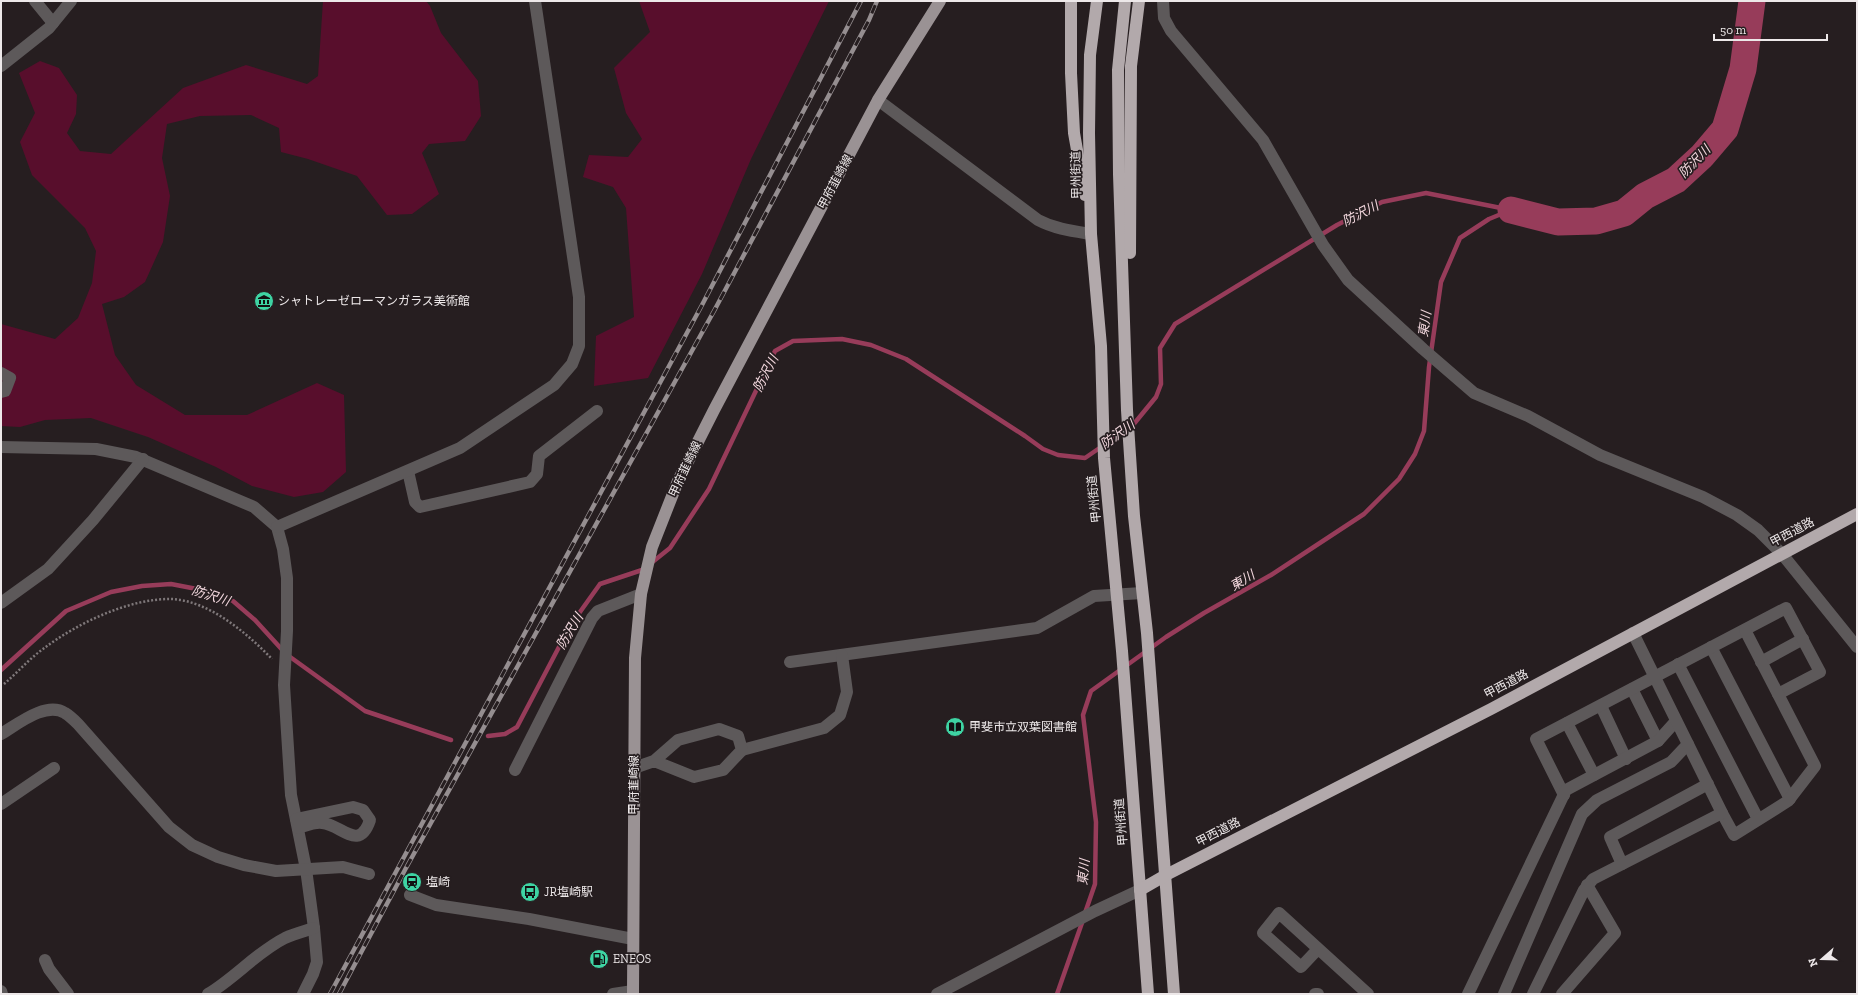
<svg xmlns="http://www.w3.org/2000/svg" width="1858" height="995" viewBox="0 0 1858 995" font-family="'Zilla Slab','Noto Sans JP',serif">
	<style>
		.green { fill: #580e2c }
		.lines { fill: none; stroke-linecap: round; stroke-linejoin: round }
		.stream { stroke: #973c5a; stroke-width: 4.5 }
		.river { stroke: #973c5a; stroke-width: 27 }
		.path { stroke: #7f787a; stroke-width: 2.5; stroke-dasharray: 2 2; stroke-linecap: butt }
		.minor { stroke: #5d595a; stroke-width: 12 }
		.major { stroke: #9a9294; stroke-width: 12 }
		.highway { stroke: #b2a9ab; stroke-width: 12 }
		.rail-casing { stroke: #958e90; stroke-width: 4.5 }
		.rail { stroke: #261e20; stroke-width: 3; stroke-dasharray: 9; stroke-linecap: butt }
		.labels { text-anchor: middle; stroke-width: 3.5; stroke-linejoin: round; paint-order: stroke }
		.street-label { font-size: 12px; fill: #ede8e9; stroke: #261e20 }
		.poi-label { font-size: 12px; fill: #ede8e9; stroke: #261e20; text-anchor: start }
		.water-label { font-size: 13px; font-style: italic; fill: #f4d9df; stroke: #261e20 }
	</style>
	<rect width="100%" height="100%" fill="#261e20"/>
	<g class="green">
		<path d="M 323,1 L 426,1 L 430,6 L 441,33 L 478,81 L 481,116 L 465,141 L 429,144 L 422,153 L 439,194 L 412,214 L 387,215 L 357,176 L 308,159 L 281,152 L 279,128 L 251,115 L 200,116 L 167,124 L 162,158 L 170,196 L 163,242 L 145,282 L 124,297 L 102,304 L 115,355 L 136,385 L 185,415 L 247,415 L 317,383 L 344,395 L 346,472 L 323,492 L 294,497 L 252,486 L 216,467 L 148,437 L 91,418 L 45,420 L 20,427 L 1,426 L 1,324 L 55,339 L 78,318 L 92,283 L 96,251 L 85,228 L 32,175 L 20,142 L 35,113 L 19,73 L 40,61 L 59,68 L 77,95 L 76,114 L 67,133 L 80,151 L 111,154 L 183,88 L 246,65 L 307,84 L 318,76 Z"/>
		<path d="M 639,1 L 829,1 L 751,159 L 702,274 L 648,378 L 594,386 L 596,336 L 634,317 L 626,208 L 613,187 L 583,177 L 589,155 L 628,157 L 642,139 L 626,113 L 614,68 L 650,32 Z"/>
	</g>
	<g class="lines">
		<g class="stream">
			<path d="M 650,564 L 670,548 L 709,489 L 775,351 L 793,341 L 842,339 L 871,345 L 906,359 L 1025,436 L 1043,449 L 1058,455 L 1085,458 L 1133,425 L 1156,397 L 1161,384 L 1160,348 L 1175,324 L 1337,225 L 1382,202 L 1426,193 L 1511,210"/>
			<path d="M 1,670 L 66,611 L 111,592 L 142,586 L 171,584 L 202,590 L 233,601 L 255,620 L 286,654 L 365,711 L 451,740"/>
			<path d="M 488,736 L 505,734 L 517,727 L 570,626 L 600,584 L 645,569"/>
			<path d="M 1085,913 L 1095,884 L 1096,822 L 1083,715 L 1091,691 L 1166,637 L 1204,613 L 1271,575 L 1364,514 L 1399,479 L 1415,454 L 1424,431 L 1429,367 L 1441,282 L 1460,238 L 1489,219 L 1511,210"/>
			<path d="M 1057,994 L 1083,920"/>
		</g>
		<path class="river" d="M 1511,210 L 1558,222 L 1596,221 L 1624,213 L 1645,196 L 1676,180 L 1702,156 L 1725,129 L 1743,69 L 1752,1"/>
		<path class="path" d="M 4,684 C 17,673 29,659 43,649 C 76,624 129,598 172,599 C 209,601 247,633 272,659"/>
		<g class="minor">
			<path d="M 35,1 L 53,23"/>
			<path d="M 1163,1 L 1164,18 L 1171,31 L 1263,140 L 1323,245 L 1348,280 L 1423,349 L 1474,393 L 1528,416 L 1600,455 L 1703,497 L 1737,515 L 1758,530 L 1782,554 L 1857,647"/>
			<path d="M 1,66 L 49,28 L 71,1"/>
			<path d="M 878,100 L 1038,220 C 1055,229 1072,231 1091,234"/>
			<path d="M 1,373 L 10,378 L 5,391 L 1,392"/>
			<path d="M 1,447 L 96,449 L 136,457 L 254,507 L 277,527 L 283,549 L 287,578 L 287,631 L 284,685 L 291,795 L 306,869 L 314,928 L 317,962 L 313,974 L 303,994"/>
			<path d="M 408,471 L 415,502 L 420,507 L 530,482 L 537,474 L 539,456 L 597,411"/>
			<path d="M 277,527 L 460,448 L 554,385 L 572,364 L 579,346 L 579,297 L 535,1"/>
			<path d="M 1,603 L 48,569 L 93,520 L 143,459"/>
			<path d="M 1711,647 L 1790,799"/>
			<path d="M 790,662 L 1037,628 L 1094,596 L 1142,593"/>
			<path d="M 1761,662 L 1803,639"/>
			<path d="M 1678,664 L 1758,819"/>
			<path d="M 1632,689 L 1658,741"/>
			<path d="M 1601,706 L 1626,759"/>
			<path d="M 1567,723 L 1594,775"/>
			<path d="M 1,734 C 18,724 46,701 65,713 C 70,716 74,720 78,724 L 169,827 L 192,845 L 218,857 L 244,865 L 276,871 L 343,867 L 369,874"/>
			<path d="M 742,750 L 824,728 L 840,715 L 847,692 L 842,655"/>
			<path d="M 634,768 L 654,761 L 678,740 L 719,729 L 738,736 L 742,750 L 723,770 L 694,777 L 654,761"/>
			<path d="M 515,770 L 592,618 L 598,611 L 641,594"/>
			<path d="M 1564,795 L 1536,739 L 1786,608 L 1820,672 L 1778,694"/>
			<path d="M 1,804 L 54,768"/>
			<path d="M 1722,813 L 1734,835 L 1788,801 L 1815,766 L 1745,630"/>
			<path d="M 296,819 L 353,807 L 363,810 L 370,820 C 359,853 341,824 322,823 C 315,822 305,826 298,828"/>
			<path d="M 1622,864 L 1610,837 L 1708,784"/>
			<path d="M 410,895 L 436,905 L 529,919 L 633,939"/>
			<path d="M 1318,949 L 1301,967 L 1263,933 L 1279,913 L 1368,994"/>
			<path d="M 45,960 L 49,969 L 68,994"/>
			<path d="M 1,991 L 2,994"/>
			<path d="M 208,994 C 235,978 257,952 285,938 C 294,934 305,931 314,928"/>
			<path d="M 613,994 L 633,991"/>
			<path d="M 937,994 L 1095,911 L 1140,890"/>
			<path d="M 1315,994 L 1318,994"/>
			<path d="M 1468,994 L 1566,790 L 1658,741 L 1676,721"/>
			<path d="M 1504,994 L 1582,814 L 1597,800 L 1671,762 L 1688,744"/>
			<path d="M 1533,994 L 1584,890 L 1593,879 L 1722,813 L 1633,633"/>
			<path d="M 1562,994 L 1615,933 L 1587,885"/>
		</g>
		<path class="major" d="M 633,994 L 635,658 L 641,594 L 652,547 L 678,481 L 714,410 L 878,100 L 940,1"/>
		<g class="highway">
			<path d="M 1071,1 L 1071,73 L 1074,133 L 1085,195"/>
			<path d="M 1097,1 L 1090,55 L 1089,133 L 1091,234 L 1101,346 L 1104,458 L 1122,651 L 1148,994"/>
			<path d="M 1125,1 L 1118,70 L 1119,174 L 1127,410 L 1134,516 L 1147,633 L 1174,994"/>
			<path d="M 1130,253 L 1131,66 L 1139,1"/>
			<path d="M 1140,890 L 1166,875 L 1491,709 L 1857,514"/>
		</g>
		<g class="rail-casing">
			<g id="rail">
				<path d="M 330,994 L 702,305 L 861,1"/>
				<path d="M 339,994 L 406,868 L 714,311 L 869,20 L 877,1"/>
			</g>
		</g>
		<use href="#rail" class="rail"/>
	</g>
	<defs>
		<g id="museum-disc" transform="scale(1)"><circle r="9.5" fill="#3ed4a3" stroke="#261e20"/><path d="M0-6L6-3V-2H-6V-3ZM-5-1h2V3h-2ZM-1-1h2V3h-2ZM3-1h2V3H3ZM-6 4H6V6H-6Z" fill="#111"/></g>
		<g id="library-disc" transform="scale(1)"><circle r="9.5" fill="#3ed4a3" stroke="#261e20"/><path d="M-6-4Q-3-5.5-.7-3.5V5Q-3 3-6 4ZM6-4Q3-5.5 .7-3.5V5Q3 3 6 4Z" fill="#111"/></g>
		<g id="station-disc" transform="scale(1)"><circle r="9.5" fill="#3ed4a3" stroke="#261e20"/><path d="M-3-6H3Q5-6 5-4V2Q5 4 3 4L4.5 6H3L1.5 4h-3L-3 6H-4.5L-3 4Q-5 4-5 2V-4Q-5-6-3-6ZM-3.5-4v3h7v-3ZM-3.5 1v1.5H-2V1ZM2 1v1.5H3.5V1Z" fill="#111"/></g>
		<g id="bus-disc" transform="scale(1)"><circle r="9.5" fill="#3ed4a3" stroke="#261e20"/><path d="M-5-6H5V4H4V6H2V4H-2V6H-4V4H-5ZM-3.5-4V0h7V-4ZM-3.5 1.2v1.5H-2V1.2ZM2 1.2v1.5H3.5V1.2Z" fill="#111"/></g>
		<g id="fuel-disc" transform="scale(1)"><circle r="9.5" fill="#3ed4a3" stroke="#261e20"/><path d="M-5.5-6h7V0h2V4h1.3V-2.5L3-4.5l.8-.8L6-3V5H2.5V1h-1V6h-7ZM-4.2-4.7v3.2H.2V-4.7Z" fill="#111"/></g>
	</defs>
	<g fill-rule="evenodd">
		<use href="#museum-disc" x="264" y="301"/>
		<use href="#library-disc" x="955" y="727"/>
		<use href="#station-disc" x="412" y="882"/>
		<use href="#bus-disc" x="530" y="892"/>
		<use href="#fuel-disc" x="599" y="959"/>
	</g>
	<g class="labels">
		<g class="street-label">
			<text transform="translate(1076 175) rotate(-91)" y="4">甲州街道</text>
			<text transform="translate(835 182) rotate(-62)" y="4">甲府韮崎線</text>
			<text transform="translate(685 469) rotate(-65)" y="4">甲府韮崎線</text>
			<text transform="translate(1094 499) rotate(-96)" y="4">甲州街道</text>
			<text transform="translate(1792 532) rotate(-28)" y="4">甲西道路</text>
			<text transform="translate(1506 684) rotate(-28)" y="4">甲西道路</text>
			<text transform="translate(634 785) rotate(-90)" y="4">甲府韮崎線</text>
			<text transform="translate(1121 822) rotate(-95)" y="4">甲州街道</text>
			<text transform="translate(1218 832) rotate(-27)" y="4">甲西道路</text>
		</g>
		<g class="poi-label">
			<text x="278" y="305">シャトレーゼローマンガラス美術館</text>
			<text x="969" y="731">甲斐市立双葉図書館</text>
			<text x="426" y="886">塩崎</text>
			<text x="544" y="896">JR塩崎駅</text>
			<text x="613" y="963">ENEOS</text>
		</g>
		<g class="water-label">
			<text transform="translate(1694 161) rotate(-46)" y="5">防沢川</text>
			<text transform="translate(1360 213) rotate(-27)" y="5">防沢川</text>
			<text transform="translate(1424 324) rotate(-82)" y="5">東川</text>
			<text transform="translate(765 373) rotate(-63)" y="5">防沢川</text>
			<text transform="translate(1117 434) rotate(-36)" y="5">防沢川</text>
			<text transform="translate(1242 580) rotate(-31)" y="5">東川</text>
			<text transform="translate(211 595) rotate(18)" y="5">防沢川</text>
			<text transform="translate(569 631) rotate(-59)" y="5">防沢川</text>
			<text transform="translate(1083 872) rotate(-85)" y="5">東川</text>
		</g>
	</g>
	<rect width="1858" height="995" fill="none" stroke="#ede8e9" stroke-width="4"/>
	<g transform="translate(1822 959) rotate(250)" stroke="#261e20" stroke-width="3" paint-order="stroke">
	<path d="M0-3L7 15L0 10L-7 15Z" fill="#ede8e9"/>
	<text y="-6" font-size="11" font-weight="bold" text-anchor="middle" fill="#ede8e9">N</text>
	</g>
	<path d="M1714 34v6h113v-6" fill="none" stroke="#ede8e9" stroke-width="2"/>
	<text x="1720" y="34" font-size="12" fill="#ede8e9" stroke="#261e20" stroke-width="3" paint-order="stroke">50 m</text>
</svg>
